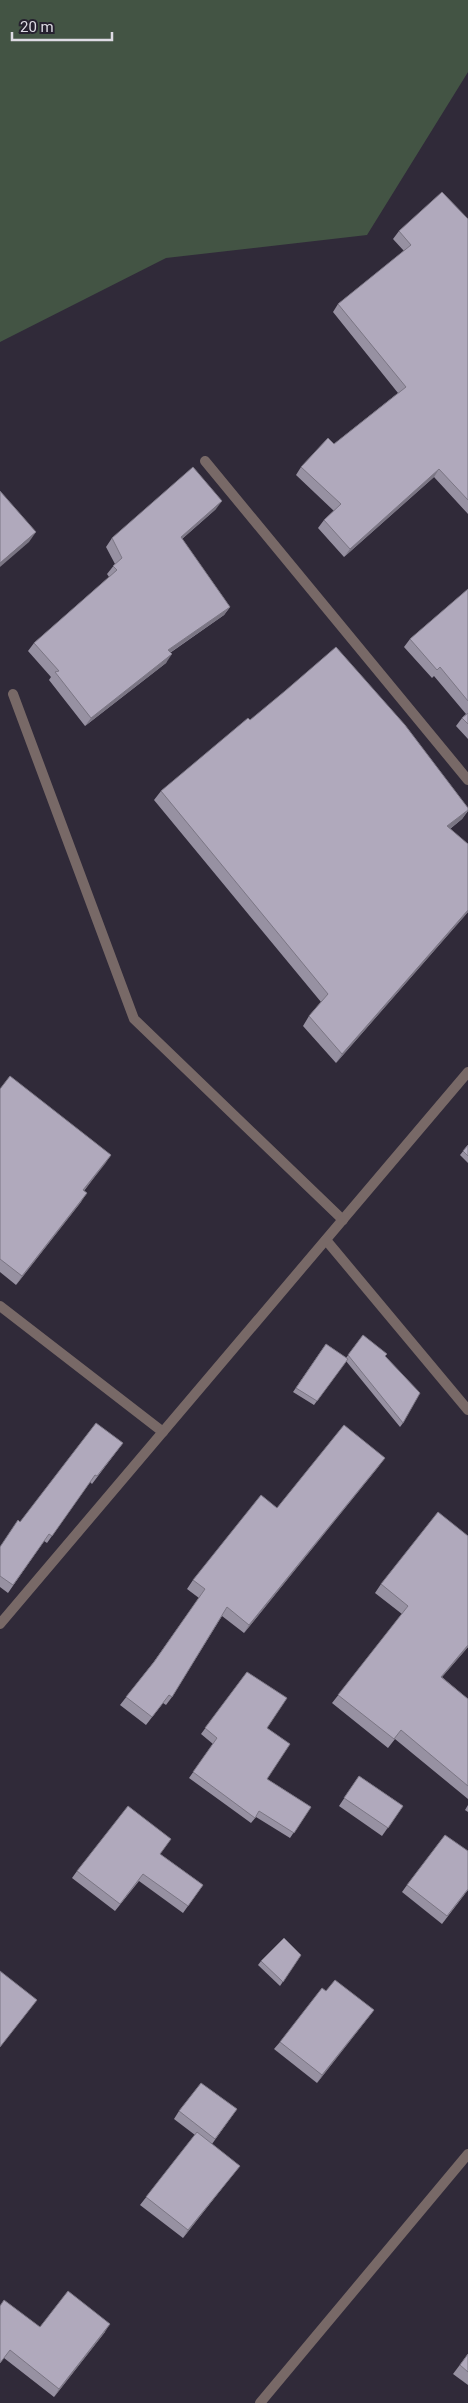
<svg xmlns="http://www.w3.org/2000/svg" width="468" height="2403" viewBox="0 0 468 2403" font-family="Roboto,sans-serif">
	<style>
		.green { fill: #435444 }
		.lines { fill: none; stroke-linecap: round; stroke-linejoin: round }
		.service { stroke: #786967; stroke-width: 10 }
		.minor { stroke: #786967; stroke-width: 10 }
		.wall { fill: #9791a2 }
		.shaded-wall { fill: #7b7684 }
		.building { fill: #b0a9bc; stroke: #7b7684 }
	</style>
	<rect width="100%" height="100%" fill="#302a39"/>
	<path class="green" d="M 0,0 L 468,0 L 468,72 L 367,235 L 166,258 L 0,342 Z"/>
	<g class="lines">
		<g class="service">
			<path d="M 13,694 L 134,1019 L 343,1220"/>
			<path d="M 0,1306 L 163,1432"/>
		</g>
		<g class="minor">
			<path d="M 205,461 L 468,780"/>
			<path d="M 326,1240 L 468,1410"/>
			<path d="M 0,1624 L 468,1072"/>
			<path d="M 260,2403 L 468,2154"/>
		</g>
	</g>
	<g class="wall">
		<path d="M 468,219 L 468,514 L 434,477 L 344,557 L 318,528 L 324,520 L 334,511 L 296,475 L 301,467 L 334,444 L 398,393 L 333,312 L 338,304 L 404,251 L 393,239 L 399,231 Z"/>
		<path d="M 216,509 L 182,539 L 230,607 L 224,615 L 170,653 L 166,663 L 85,726 L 49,680 L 51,677 L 28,651 L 34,643 L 109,577 L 107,574 L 115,564 L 106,547 L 112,538 Z"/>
		<path d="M 468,589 L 468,739 L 456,726 L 462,718 L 466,714 L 434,676 L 432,678 L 404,647 L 410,639 Z"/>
		<path d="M 250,720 L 468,808 L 468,811 L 462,819 L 450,829 L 468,912 L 336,1063 L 303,1026 L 309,1016 L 321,1002 L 154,800 L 161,791 Z"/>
		<path d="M 0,1089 L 111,1155 L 84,1191 L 81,1202 L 16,1285 L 0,1272 Z"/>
		<path d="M 468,1145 L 468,1163 L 460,1155 Z"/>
		<path d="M 363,1335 L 385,1356 L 403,1423 L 400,1427 L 346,1361 L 314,1405 L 293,1392 L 326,1344 L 346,1358 Z"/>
		<path d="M 123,1443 L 92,1484 L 90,1482 L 47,1543 L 44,1541 L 8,1593 L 0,1587 L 0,1547 L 20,1522 Z"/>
		<path d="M 379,1466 L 244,1633 L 222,1616 L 172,1697 L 166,1705 L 163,1703 L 146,1725 L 120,1705 L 153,1663 L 199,1598 L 187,1589 L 193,1580 L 277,1508 Z"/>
		<path d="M 468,1536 L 468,1647 L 442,1677 L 468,1699 L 468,1799 L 395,1739 L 388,1748 L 332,1703 L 402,1614 L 375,1593 L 381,1584 Z"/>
		<path d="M 247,1672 L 267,1728 L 267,1779 L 311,1807 L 290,1838 L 256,1817 L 251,1823 L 189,1778 L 213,1744 L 201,1734 Z"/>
		<path d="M 359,1776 L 403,1806 L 382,1836 L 339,1806 Z"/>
		<path d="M 468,1805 L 468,1812 L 465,1810 Z"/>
		<path d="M 468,1851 L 468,1890 L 442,1924 L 402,1892 L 407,1885 Z"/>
		<path d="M 160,1854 L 203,1885 L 183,1913 L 139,1881 L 115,1911 L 72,1878 L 77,1871 Z"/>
		<path d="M 301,1955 L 280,1986 L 258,1965 L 261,1961 Z"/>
		<path d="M 326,1991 L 374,2010 L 317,2083 L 274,2049 L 280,2042 Z"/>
		<path d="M 237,2109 L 212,2144 L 234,2173 L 183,2238 L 140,2205 L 195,2135 L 174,2119 L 179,2111 Z"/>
		<path d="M 0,2306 L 40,2327 L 105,2332 L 54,2397 L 4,2358 Z"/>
		<path d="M 468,2354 L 468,2385 L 453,2374 Z"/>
	</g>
	<g class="shaded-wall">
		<path d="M 439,469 L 434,477 L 344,557 L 350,549 Z"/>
		<path d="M 222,501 L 216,509 L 175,545 L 181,537 Z"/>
		<path d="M 36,532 L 29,542 L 0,567 L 0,563 Z"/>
		<path d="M 230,607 L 224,615 L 162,658 L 168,650 Z"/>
		<path d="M 172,654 L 166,663 L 85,726 L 91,718 Z"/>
		<path d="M 468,810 L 462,819 L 441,836 L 447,826 Z"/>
		<path d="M 468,910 L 468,912 L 336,1063 L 342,1054 Z"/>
		<path d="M 111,1155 L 105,1164 L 77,1199 L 83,1190 Z"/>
		<path d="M 87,1193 L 81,1202 L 16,1285 L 22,1276 Z"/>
		<path d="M 385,1458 L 379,1466 L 244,1633 L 249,1625 Z"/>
		<path d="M 468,1645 L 468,1647 L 435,1685 L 441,1677 Z"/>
		<path d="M 374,2010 L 368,2018 L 317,2083 L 322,2075 Z"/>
		<path d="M 240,2166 L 234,2173 L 183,2238 L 188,2230 Z"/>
		<path d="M 110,2324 L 105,2332 L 54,2397 L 59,2389 Z"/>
	</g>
	<g class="building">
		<path d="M 442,192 L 468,219 L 468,500 L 439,469 L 350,549 L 324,520 L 341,504 L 301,467 L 328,438 L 334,444 L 406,387 L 338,304 L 411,245 L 399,231 Z"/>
		<path d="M 193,467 L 222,501 L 181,537 L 230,607 L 168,650 L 172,654 L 91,718 L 55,672 L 59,671 L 34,643 L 117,570 L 113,566 L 122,558 L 112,538 Z"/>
		<path d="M 0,491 L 36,532 L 0,563 Z"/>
		<path d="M 468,589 L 468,701 L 440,667 L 437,670 L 410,639 Z"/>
		<path d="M 336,647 L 405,725 L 468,808 L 468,810 L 447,826 L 468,844 L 468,910 L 342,1054 L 309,1016 L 328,994 L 161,791 L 248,718 L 250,720 L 285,691 Z"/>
		<path d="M 468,713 L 468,724 L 462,718 Z"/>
		<path d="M 10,1076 L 111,1155 L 83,1190 L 87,1193 L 22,1276 L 0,1259 L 0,1089 Z"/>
		<path d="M 468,1145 L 468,1156 L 463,1151 Z"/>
		<path d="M 363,1335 L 387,1354 L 385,1356 L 420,1393 L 403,1423 L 348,1355 Z"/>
		<path d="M 326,1344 L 348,1359 L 317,1401 L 296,1388 Z"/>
		<path d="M 96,1423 L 123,1443 L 97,1476 L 95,1475 L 52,1536 L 49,1534 L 13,1585 L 0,1576 L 0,1547 L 18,1520 L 20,1522 Z"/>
		<path d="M 344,1425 L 385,1458 L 249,1625 L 227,1607 L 172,1697 L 169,1695 L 152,1717 L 126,1697 L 154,1662 L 205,1589 L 193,1580 L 261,1495 L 277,1508 Z"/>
		<path d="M 438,1512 L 468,1536 L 468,1645 L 441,1677 L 468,1699 L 468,1786 L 401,1730 L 394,1739 L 338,1695 L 408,1606 L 381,1584 Z"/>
		<path d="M 247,1672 L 287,1698 L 267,1728 L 290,1744 L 267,1779 L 311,1807 L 294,1833 L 259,1811 L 255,1818 L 193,1772 L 217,1738 L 205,1728 Z"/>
		<path d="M 359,1776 L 403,1806 L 388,1828 L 344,1798 Z"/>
		<path d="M 128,1806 L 171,1839 L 160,1854 L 203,1885 L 188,1906 L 143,1874 L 120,1904 L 77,1871 Z"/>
		<path d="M 445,1835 L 468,1851 L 468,1889 L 447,1916 L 407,1885 Z"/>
		<path d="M 284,1938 L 301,1955 L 283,1982 L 261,1961 Z"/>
		<path d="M 0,1971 L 37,2000 L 0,2047 Z"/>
		<path d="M 335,1980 L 374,2010 L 322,2075 L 280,2042 L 322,1988 L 326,1991 Z"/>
		<path d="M 201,2083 L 237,2109 L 215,2139 L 179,2111 Z"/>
		<path d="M 197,2132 L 240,2166 L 188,2230 L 146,2197 Z"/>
		<path d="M 68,2291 L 110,2324 L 59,2389 L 10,2350 L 0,2363 L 0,2306 L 4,2300 L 40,2327 Z"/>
		<path d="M 468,2354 L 468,2372 L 460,2365 Z"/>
	</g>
	<path d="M12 32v8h100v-8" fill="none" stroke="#dedbe4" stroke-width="2.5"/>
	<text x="20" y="32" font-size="15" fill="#dedbe4" stroke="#26212f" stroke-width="4" paint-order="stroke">20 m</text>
</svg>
